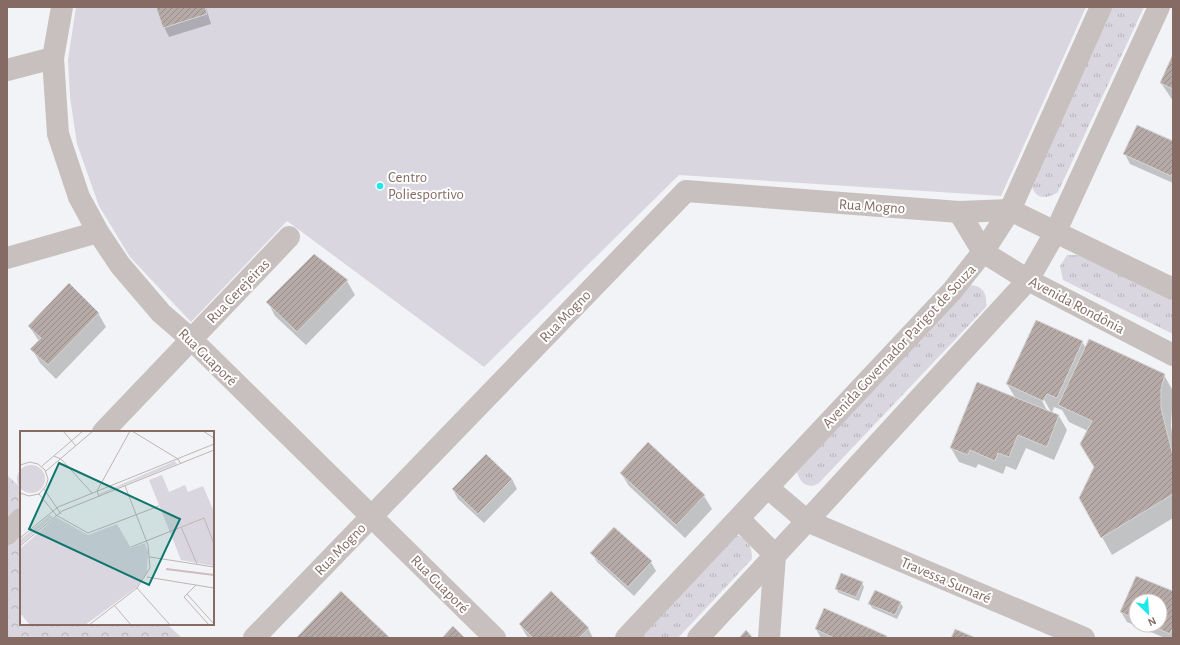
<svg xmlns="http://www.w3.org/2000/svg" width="1180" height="645" viewBox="0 0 1180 645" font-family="'Alegreya Sans',sans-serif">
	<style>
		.grass { fill: url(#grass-tufts) }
		.forest { fill: url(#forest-crowns) }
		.pitch { fill: #d9d6e0 }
		.shadow { fill: #0003; fill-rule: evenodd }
		.building { fill: url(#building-hatch); stroke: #d5d5d7 }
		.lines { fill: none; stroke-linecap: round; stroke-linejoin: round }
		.minor { stroke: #c7c0be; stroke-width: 22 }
		.poi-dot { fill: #1ce9ed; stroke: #fff; stroke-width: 1.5 }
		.labels { text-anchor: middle; stroke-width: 4; stroke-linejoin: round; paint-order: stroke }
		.poi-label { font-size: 15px; fill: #856b63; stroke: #fff; text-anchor: start }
		.street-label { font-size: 15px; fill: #856b63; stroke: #fff }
		.inset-river { fill: none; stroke: #cdbdbc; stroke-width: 2 }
		.inset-road { fill: none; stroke: #c0b5b2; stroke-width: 1 }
		.view { fill: #0f766e; fill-opacity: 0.15; stroke: #0f766e; stroke-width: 2 }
		.inset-edge { fill: none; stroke: #856b63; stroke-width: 2 }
	</style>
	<defs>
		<pattern id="grass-tufts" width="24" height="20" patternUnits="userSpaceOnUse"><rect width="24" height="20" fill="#d9d6e0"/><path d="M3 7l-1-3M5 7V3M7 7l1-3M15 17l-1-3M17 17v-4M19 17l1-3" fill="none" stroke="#b6b2b9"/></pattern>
		<pattern id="forest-crowns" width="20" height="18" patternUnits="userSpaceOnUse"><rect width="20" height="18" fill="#d9d6e0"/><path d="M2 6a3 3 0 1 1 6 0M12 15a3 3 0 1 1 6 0" fill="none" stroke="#b6b2b9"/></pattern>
		<pattern id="building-hatch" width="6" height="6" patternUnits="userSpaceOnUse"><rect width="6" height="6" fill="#b6aaa7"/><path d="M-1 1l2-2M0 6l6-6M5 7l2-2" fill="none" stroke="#9a8e8c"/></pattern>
	</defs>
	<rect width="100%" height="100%" fill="#f2f3f6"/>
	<g class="grass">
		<path d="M 1109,7 L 1144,7 L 1058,192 C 1042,202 1033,197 1030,179 Z"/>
		<path d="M 1067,255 L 1079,255 L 1173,301 L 1173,334 L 1063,280 L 1060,266 Z"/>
		<path d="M 970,285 C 984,286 987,294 986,307 L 819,483 C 808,490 800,483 797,472 Z"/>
		<path d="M 736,535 C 748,539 752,546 752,559 L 678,638 L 635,638 Z"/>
	</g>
	<path class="forest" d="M 7,475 L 21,488 L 21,624 L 167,624 L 182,638 L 7,638 Z"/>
	<path class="pitch" d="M 76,7 L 1086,7 L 1001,196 L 679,175 L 484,367 L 287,221 L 191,322 L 130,257 L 99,206 L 77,144 L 70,97 L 68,60 Z"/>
	<g class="shadow">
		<path d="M 157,7 L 206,7 L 211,24 L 169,37 L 164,27 Z"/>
		<path d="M 1173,56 L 1173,101 L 1161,83 Z"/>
		<path d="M 1173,142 L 1173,183 L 1130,164 L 1125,154 Z"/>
		<path d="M 315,255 L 347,281 L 355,295 L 306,345 L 275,316 L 268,302 Z"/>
		<path d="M 98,313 L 106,327 L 56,379 L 40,363 L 32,349 L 39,341 L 29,326 Z"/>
		<path d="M 1082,342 L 1086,348 L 1164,375 L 1173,391 L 1171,426 L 1173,439 L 1173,518 L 1112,555 L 1102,537 L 1095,467 L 1088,431 L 1069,422 L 1062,410 L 1054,407 L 1052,413 L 1059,416 L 1067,430 L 1054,460 L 1026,448 L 1016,470 L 1006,466 L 1003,474 L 978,464 L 976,468 L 959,462 L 951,448 L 1016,399 L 1007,384 ZM 1042,396 L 1051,412 L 1048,412 L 1040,397 Z"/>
		<path d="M 621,473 L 704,496 L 712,509 L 685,538 L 629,486 Z"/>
		<path d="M 512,479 L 517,489 L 484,523 L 458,499 L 453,490 Z"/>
		<path d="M 592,553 L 651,562 L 656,571 L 634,596 L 597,562 Z"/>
		<path d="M 1136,577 L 1173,592 L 1173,638 L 1165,638 L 1127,622 L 1121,612 ZM 1136,601 L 1160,601 L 1160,625 L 1136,625 Z"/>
		<path d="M 862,583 L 864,587 L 859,601 L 839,593 L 836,589 Z"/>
		<path d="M 900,602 L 903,607 L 897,619 L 872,608 L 870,604 Z"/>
		<path d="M 520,625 L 588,628 L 593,638 L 528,638 Z"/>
		<path d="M 816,629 L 886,636 L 887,638 L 821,638 Z"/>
	</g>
	<g class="building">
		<path d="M 156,7 L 205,7 L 207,14 L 163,28 Z"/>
		<path d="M 1173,54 L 1173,89 L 1160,83 Z"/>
		<path d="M 1137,125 L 1173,141 L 1173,172 L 1171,176 L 1123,154 Z"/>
		<path d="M 314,254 L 348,280 L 297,332 L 266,302 Z"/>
		<path d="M 69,283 L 99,313 L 48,365 L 30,349 L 41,338 L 28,326 Z"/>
		<path d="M 1036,320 L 1083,341 L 1057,398 L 1047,394 L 1043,401 L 1006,384 Z"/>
		<path d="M 1089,339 L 1165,374 L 1161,389 L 1161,408 L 1173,456 L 1173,494 L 1101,538 L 1079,498 L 1094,467 L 1080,444 L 1092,421 L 1058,405 Z"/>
		<path d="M 977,382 L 1059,415 L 1047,447 L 1018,435 L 1009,457 L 998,453 L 995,461 L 970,450 L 968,455 L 950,448 Z"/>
		<path d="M 648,442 L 705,495 L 676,525 L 620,473 Z"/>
		<path d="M 486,454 L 512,479 L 478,514 L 452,489 Z"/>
		<path d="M 614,527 L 652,561 L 628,587 L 590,553 Z"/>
		<path d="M 841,573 L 863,582 L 856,597 L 835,589 Z"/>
		<path d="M 1136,576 L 1173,591 L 1173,627 L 1170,634 L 1150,625 L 1160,625 L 1160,601 L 1136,601 L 1136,619 L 1120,612 Z"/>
		<path d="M 875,590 L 901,602 L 895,615 L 868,604 Z"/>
		<path d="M 341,591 L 390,638 L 296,638 Z"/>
		<path d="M 551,591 L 589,628 L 579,638 L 533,638 L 519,624 Z"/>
		<path d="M 824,608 L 887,636 L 886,638 L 834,638 L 815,629 Z"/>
		<path d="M 453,626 L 465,638 L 442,638 Z"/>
		<path d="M 955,629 L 976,638 L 951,638 Z"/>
		<path d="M 746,630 L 753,638 L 739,638 Z"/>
	</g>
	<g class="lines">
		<g class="minor">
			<path d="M 62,7 L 53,58 L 58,134 L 79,197 L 98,232 L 120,265 L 161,313 L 191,339 L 495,638"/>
			<path d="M 7,70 L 53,58"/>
			<path d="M 959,212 L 983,252 L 1028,280 L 1173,355"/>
			<path d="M 7,258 L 98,232"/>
			<path d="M 103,432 L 289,237"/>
			<path d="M 768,488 L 807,521 L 1084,638"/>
			<path d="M 739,519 L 775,555 L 769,638"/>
			<path d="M 7,534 L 21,519"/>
			<path d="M 254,638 L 686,191 L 959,212 L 1010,210 L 1173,289"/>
			<path d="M 626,638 L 952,291 L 983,252 L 1010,210 L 1101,7"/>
			<path d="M 698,638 L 807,521 L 1028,280 L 1056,231 L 1159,7"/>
		</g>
	</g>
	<circle class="poi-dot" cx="380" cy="186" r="4"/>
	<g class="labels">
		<g class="poi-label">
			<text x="388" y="182">Centro<tspan x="388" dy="17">Poliesportivo</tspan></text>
		</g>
		<g class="street-label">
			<text transform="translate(872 206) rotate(4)" y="5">Rua Mogno</text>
			<text transform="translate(238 291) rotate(-46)" y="5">Rua Cerejeiras</text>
			<text transform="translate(1077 305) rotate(28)" y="5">Avenida Rondônia</text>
			<text transform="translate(565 316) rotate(-46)" y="5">Rua Mogno</text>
			<text transform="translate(899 346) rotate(-47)" y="5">Avenida Governador Parigot de Souza</text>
			<text transform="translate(208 357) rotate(44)" y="5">Rua Guaporé</text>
			<text transform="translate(340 549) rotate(-46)" y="5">Rua Mogno</text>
			<text transform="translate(946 580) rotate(23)" y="5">Travessa Sumaré</text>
			<text transform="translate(440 584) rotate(45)" y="5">Rua Guaporé</text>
		</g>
	</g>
	<g transform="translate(20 431)">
		<rect width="194" height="194" fill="#f2f3f6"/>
		<path d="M 155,30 L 157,33 L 80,64 L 79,63 ZM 30,84 L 33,86 L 0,114 L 0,109 Z" fill="#d9d6e0"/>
		<path d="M-3 48a14 14 0 1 1 28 0a14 14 0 1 1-28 0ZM 142,44 L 149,61 L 165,54 L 168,61 L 183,55 L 194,81 L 194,135 L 161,129 L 129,49 Z" fill="#d9d6e0"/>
		<path d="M 36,86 L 68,104 L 97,93 L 111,117 L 125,112 L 128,121 L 127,141 L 117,156 L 65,194 L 10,194 L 0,182 L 0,118 Z" fill="#d9d6e0"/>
		<path class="inset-river" d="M 146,138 L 194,144"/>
		<path class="inset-road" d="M 43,0 L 56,15M 112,0 L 158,28 L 161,33M 183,0 L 194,7M 34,25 L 41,28 L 72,62M 0,34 L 10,31 L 18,33 L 25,39 L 28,48 L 26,55 L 19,63 L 9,65 L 0,62M 22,35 L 63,0M 26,40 L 73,0M 24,58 L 41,83M 19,63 L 36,84 L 68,102 L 139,75M 79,66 L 77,60 L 110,0M 161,96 L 177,133M 0,107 L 38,76 L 194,13M 0,115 L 42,80 L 194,19M 111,116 L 184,87 L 194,113M 130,126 L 194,136M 127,146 L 194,157M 176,154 L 164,166 L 189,194M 117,157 L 150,194M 167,163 L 194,193M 94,174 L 111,194M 69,194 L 117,157 L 130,137 L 128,114 L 105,55"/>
		<path class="view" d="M 39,32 L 160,88 L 129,154 L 9,98 Z"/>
		<rect width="194" height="194" class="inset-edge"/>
	</g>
	<rect width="1180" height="645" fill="none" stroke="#856b63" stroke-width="16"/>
	<g transform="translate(1148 613) rotate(155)"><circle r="19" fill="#ffffff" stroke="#cec4c1"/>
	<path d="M0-3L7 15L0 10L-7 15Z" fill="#1ce9ed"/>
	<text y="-6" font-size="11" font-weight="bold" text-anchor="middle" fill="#856b63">N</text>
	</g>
</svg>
